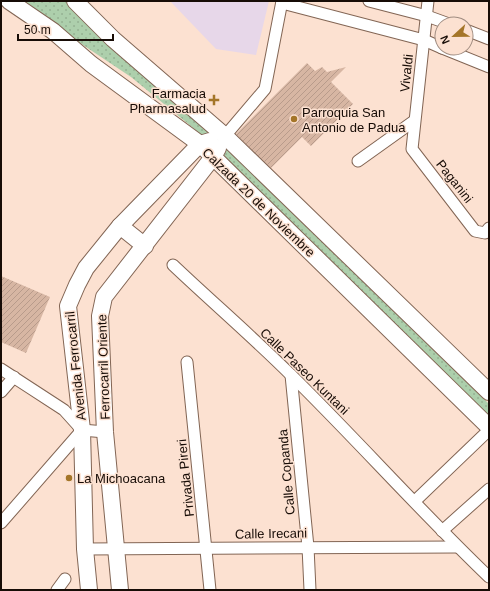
<svg xmlns="http://www.w3.org/2000/svg" width="490" height="591" viewBox="0 0 490 591" font-family="Arial,sans-serif">
	<style>
		.education { fill: #e7d7e9 }
		.park { fill: url(#park-dots) }
		.building { fill: url(#building-hatch) }
		.lines { fill: none; stroke-linecap: round; stroke-linejoin: round }
		.street-casing { stroke: #826554; stroke-width: 13 }
		.secondary-casing { stroke: #826554; stroke-width: 18 }
		.street { stroke: #fff; stroke-width: 11 }
		.secondary { stroke: #fff; stroke-width: 16 }
		.poi-dot { fill: #a47528; stroke: #fce1d1; stroke-width: 1.5 }
		.labels { text-anchor: middle; stroke-width: 3; stroke-linejoin: round; paint-order: stroke }
		.street-label { font-size: 13px; fill: #170c06; stroke: #fce1d1 }
		.poi-label { font-size: 13px; fill: #170c06; stroke: #fce1d1; text-anchor: start }
	</style>
	<defs>
		<pattern id="park-dots" width="8" height="8" patternUnits="userSpaceOnUse"><rect width="8" height="8" fill="#adcfac"/><path d="M2 2h.1M6 6h.1" fill="none" stroke="#94b192" stroke-width="1.8" stroke-linecap="round"/></pattern>
		<pattern id="building-hatch" width="6" height="6" patternUnits="userSpaceOnUse"><rect width="6" height="6" fill="#d7b6a3"/><path d="M-1 1l2-2M0 6l6-6M5 7l2-2" fill="none" stroke="#b89b8b"/></pattern>
	</defs>
	<rect width="100%" height="100%" fill="#fce1d1"/>
	<path class="education" d="M 170,1 L 269,1 L 256,55 L 216,49 Z"/>
	<g class="park">
		<path d="M 17,1 L 67,1 L 209,126 L 209,134 L 203,136 L 131,77 Z"/>
		<path d="M 223,148 L 231,148 L 489,404 L 489,421 L 221,156 Z"/>
	</g>
	<g class="building">
		<path d="M 307,63 L 315,71 L 322,67 L 327,72 L 346,67 L 331,82 L 353,104 L 311,146 L 302,137 L 271,168 L 236,134 Z"/>
		<path d="M 1,276 L 50,297 L 26,353 L 1,342 Z"/>
	</g>
	<g class="lines">
		<g class="street-casing">
			<g id="street">
				<path d="M 369,1 L 427,16 L 449,24"/>
				<path d="M 428,1 L 412,149 L 475,231 L 485,233 L 489,228"/>
				<path d="M 282,3 L 424,40 L 442,48"/>
				<path d="M 466,30 L 489,39"/>
				<path d="M 442,48 L 489,67"/>
				<path d="M 225,136 L 265,89 L 282,1"/>
				<path d="M 358,161 L 414,121"/>
				<path d="M 173,265 C 212,302 254,338 292,376 C 359,442 421,512 489,577"/>
				<path d="M 187,362 L 210,590"/>
				<path d="M 1,369 L 64,410 L 82,430 L 105,432"/>
				<path d="M 291,375 L 308,547 L 310,590"/>
				<path d="M 1,392 L 14,377"/>
				<path d="M 415,501 L 489,430"/>
				<path d="M 1,523 L 82,430"/>
				<path d="M 442,531 L 489,489"/>
				<path d="M 85,549 L 457,547"/>
				<path d="M 57,590 L 65,579"/>
			</g>
		</g>
		<g class="secondary-casing">
			<g id="secondary">
				<path d="M 9,1 L 53,31 L 91,64 L 200,144 L 489,427"/>
				<path d="M 75,1 L 113,39 L 225,136 L 489,392"/>
				<path d="M 120,226 L 145,246"/>
				<path d="M 89,590 L 85,549 L 82,430 L 68,306 L 77,285 L 86,268 L 120,226 L 200,144 L 210,141"/>
				<path d="M 120,590 L 105,432 L 100,316 L 104,297 L 213,157 L 218,148"/>
			</g>
		</g>
		<use href="#street" class="street"/>
		<use href="#secondary" class="secondary"/>
	</g>
	<g class="poi-dot">
		<path d="M212 94h4v4h4v4h-4v4h-4v-4h-4v-4h4z"/>
		<circle cx="294" cy="119" r="4"/>
		<circle cx="69" cy="478" r="4"/>
	</g>
	<g class="labels">
		<g class="street-label">
			<text transform="translate(406 73) rotate(-84)" y="5">Vivaldi</text>
			<text transform="translate(455 181) rotate(52)" y="5">Paganini</text>
			<text transform="translate(259 202) rotate(44)" y="5">Calzada 20 de Noviembre</text>
			<text transform="translate(75 366) rotate(-96)" y="5">Avenida Ferrocarril</text>
			<text transform="translate(103 367) rotate(-92)" y="5">Ferrocarril Oriente</text>
			<text transform="translate(305 371) rotate(44)" y="5">Calle Paseo Kuntani</text>
			<text transform="translate(286 472) rotate(-95)" y="5">Calle Copanda</text>
			<text transform="translate(185 478) rotate(-96)" y="5">Privada Pireri</text>
			<text transform="translate(271 533) rotate(-1)" y="5">Calle Irecani</text>
		</g>
		<g class="poi-label">
			<text x="206" y="98" text-anchor="end">Farmacia<tspan x="206" dy="15">Pharmasalud</tspan></text>
			<text x="302" y="117">Parroquia San<tspan x="302" dy="15">Antonio de Padua</tspan></text>
			<text x="77" y="483">La Michoacana</text>
		</g>
	</g>
	<rect width="490" height="591" fill="none" stroke="#170c06" stroke-width="4"/>
	<g transform="translate(454 36) rotate(248)"><circle r="19" fill="#fce1d1" stroke="#a08c80"/>
	<path d="M0-3L7 15L0 10L-7 15Z" fill="#a47528"/>
	<text y="-6" font-size="11" font-weight="bold" text-anchor="middle" fill="#170c06">N</text>
	</g>
	<path d="M18 34v6h95v-6" fill="none" stroke="#170c06" stroke-width="2"/>
	<text x="24" y="34" font-size="12" fill="#170c06" stroke="#fce1d1" stroke-width="3" paint-order="stroke">50 m</text>
</svg>
